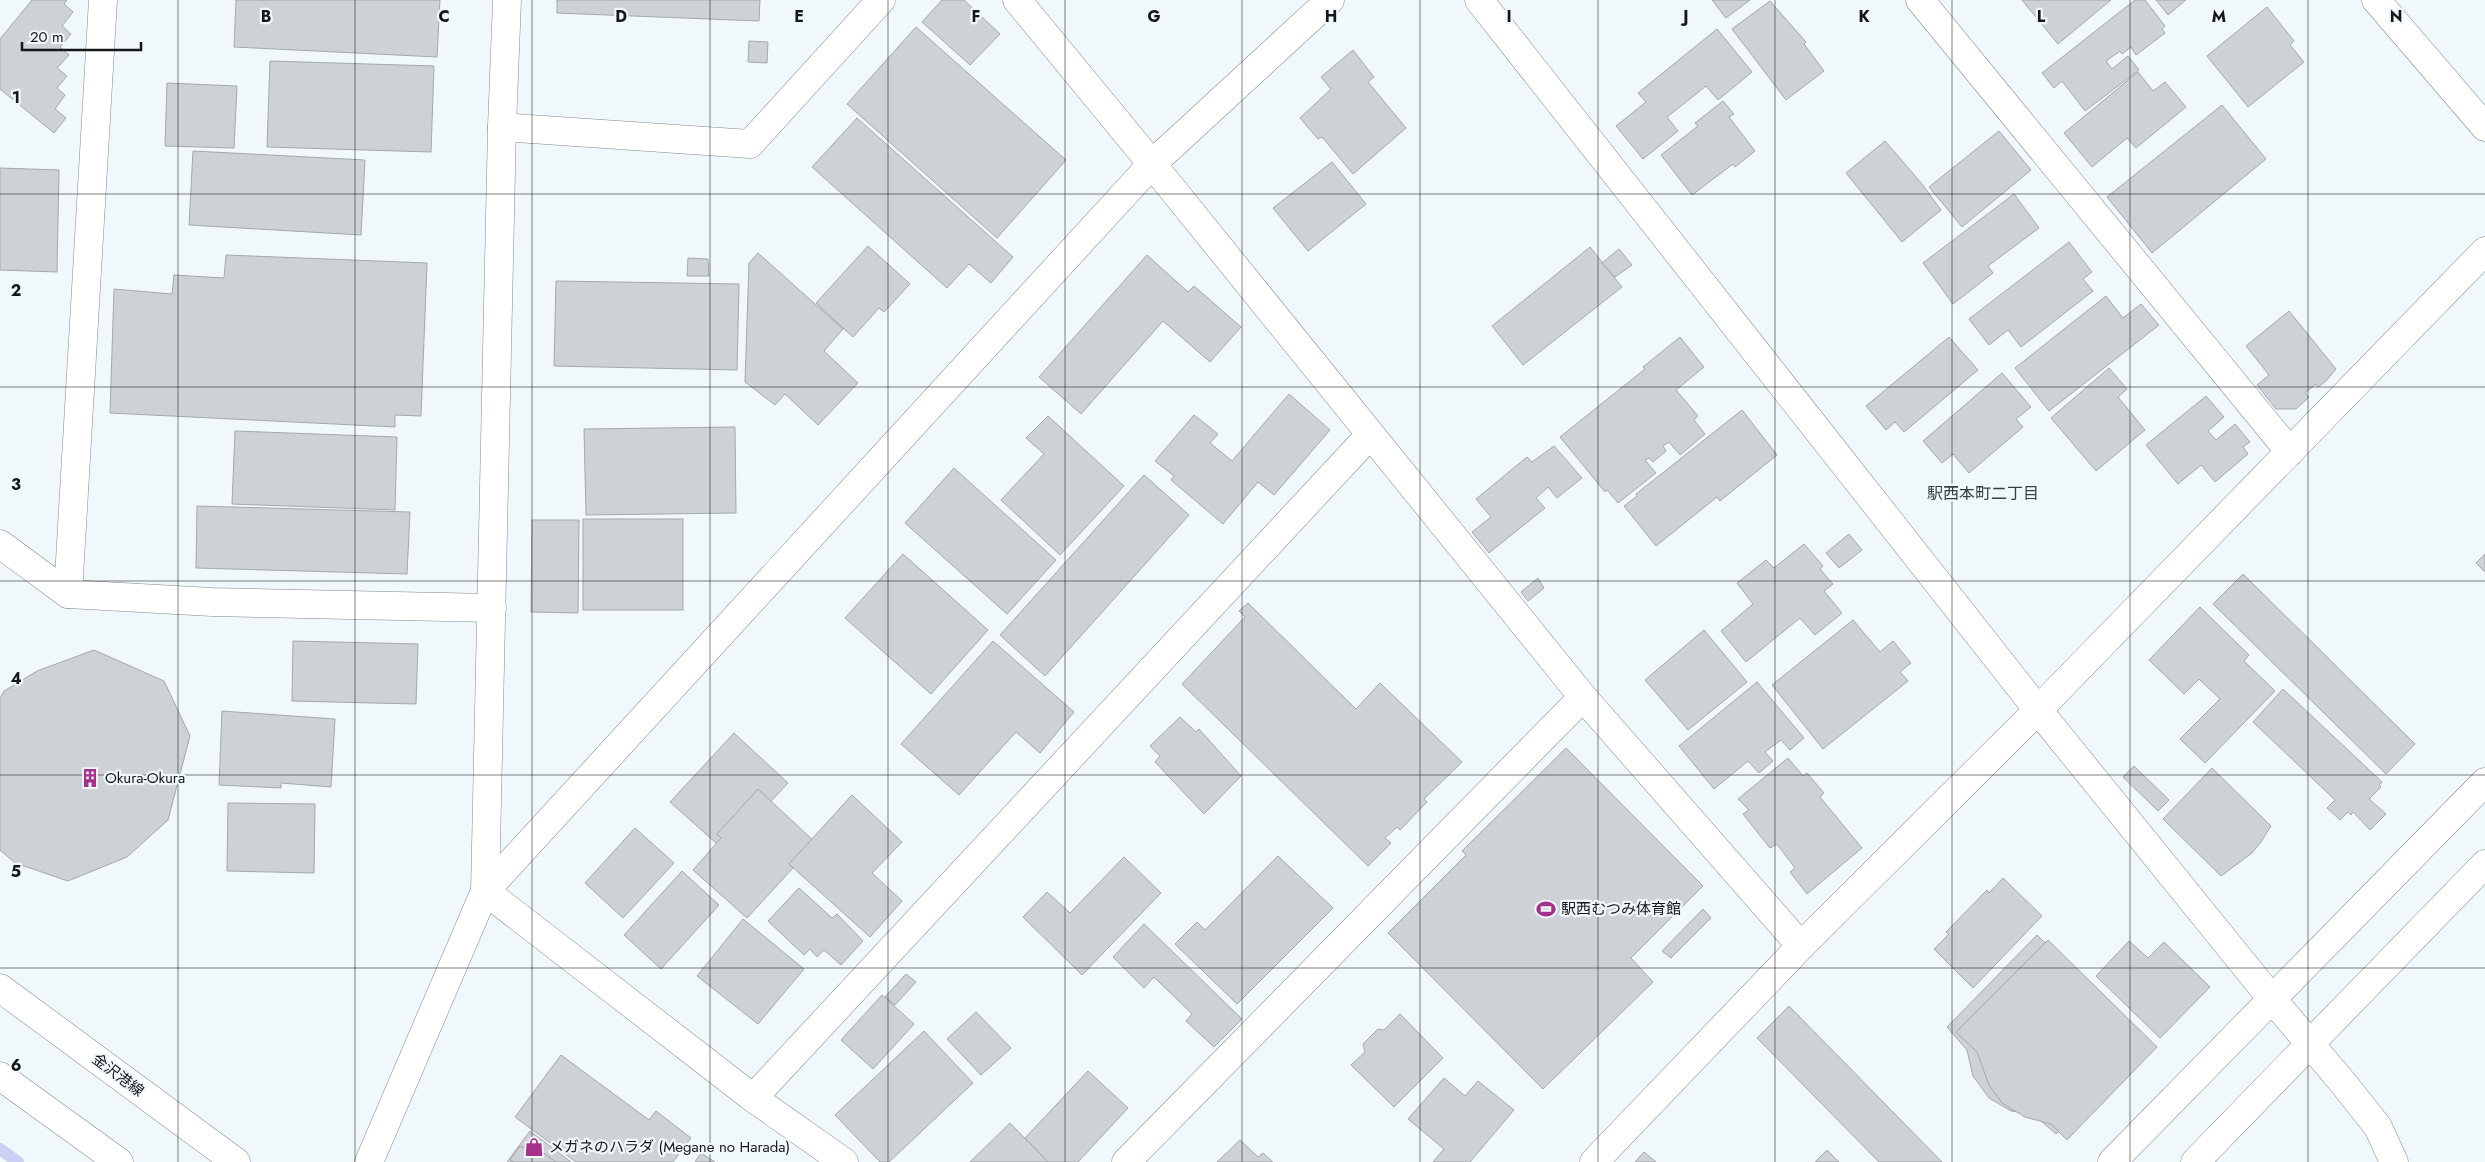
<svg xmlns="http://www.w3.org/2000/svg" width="2485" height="1162" viewBox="0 0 2485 1162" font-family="Jost,'Noto Sans JP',sans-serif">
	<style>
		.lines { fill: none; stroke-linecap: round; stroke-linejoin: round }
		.stream { stroke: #cad0f2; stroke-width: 12 }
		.building { fill: #ced2d7; stroke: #a4a8ad }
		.street-casing { stroke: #83888c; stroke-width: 29 }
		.secondary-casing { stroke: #83888c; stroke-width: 29 }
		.primary-casing { stroke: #83888c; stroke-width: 29 }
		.street { stroke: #fff; stroke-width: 28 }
		.secondary { stroke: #fff; stroke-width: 28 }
		.primary { stroke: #fff; stroke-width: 28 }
		.grid { fill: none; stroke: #151718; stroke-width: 1; stroke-opacity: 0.55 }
		.labels { text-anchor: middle; stroke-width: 4.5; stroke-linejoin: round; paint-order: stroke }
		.poi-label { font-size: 15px; fill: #151718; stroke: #f1f8fc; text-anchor: start }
		.street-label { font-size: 15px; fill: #151718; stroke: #f1f8fc }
		.neighbourhood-label { font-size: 16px; fill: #393e41; stroke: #f1f8fc }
		.grid-label { font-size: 16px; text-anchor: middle; font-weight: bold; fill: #151718; stroke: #f1f8fc; stroke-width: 4.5; stroke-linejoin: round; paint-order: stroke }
	</style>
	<rect width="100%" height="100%" fill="#f1f8fc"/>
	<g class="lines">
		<path class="stream" d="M 0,1149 L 18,1162"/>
	</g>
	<g class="building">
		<path d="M 32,0 L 67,0 L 64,4 L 73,12 L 62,26 L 71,34 L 60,47 L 69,55 L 57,68 L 67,76 L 57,88 L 65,95 L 55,109 L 66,118 L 54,133 L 0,89 L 0,39 Z"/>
		<path d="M 236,0 L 440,0 L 437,57 L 234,47 Z"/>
		<path d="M 557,0 L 760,0 L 759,21 L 557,13 Z"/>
		<path d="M 942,0 L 964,0 L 1000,34 L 970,65 L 922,22 Z"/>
		<path d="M 1712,0 L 1750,0 L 1726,18 Z"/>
		<path d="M 2022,0 L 2111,0 L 2058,44 Z"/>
		<path d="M 2135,0 L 2145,0 L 2165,26 L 2162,29 L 2165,33 L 2136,55 L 2131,47 L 2122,54 L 2120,51 L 2106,61 L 2112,69 L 2128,56 L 2139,70 L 2085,111 L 2062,81 L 2054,88 L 2042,73 Z"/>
		<path d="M 2156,0 L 2186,0 L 2168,15 Z"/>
		<path d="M 1770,1 L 1806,42 L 1804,44 L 1824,71 L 1786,100 L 1732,29 Z"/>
		<path d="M 2267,7 L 2294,41 L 2290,45 L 2304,62 L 2248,107 L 2207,56 Z"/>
		<path d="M 916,27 L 1066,160 L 997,238 L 847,104 Z"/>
		<path d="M 1717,29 L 1752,72 L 1718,100 L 1706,86 L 1667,117 L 1678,131 L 1643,159 L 1616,126 L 1646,102 L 1638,93 Z"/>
		<path d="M 749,41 L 768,42 L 767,63 L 748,62 Z"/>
		<path d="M 1353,50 L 1374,77 L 1368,82 L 1406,128 L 1353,174 L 1322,137 L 1318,139 L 1300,118 L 1331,89 L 1321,77 Z"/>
		<path d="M 270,61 L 434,66 L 431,152 L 267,147 Z"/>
		<path d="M 2138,72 L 2153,91 L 2165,82 L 2186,107 L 2136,148 L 2127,138 L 2092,167 L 2064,133 Z"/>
		<path d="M 167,83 L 237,86 L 234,148 L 165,146 Z"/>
		<path d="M 1723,101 L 1734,114 L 1729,117 L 1755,151 L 1735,167 L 1733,164 L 1692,195 L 1661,155 L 1698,126 L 1695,123 Z"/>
		<path d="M 2222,105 L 2266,159 L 2152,253 L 2107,197 Z"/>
		<path d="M 857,118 L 1013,257 L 991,283 L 969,264 L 947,288 L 812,167 Z"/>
		<path d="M 1999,131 L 2031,170 L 1962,227 L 1929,187 Z"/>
		<path d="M 1885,141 L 1922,184 L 1941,210 L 1902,242 L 1846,173 Z"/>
		<path d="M 193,151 L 365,160 L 361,235 L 189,225 Z"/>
		<path d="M 1332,162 L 1366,204 L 1308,251 L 1273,208 Z"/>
		<path d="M 0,168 L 59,170 L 57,272 L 0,270 Z"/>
		<path d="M 2014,194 L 2039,228 L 1988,266 L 1993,273 L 1953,304 L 1923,263 Z"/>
		<path d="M 2069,242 L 2092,272 L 2083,279 L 2093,291 L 2021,347 L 2008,330 L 1989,345 L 1969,319 Z"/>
		<path d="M 868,246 L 910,284 L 884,312 L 879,308 L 853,337 L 816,303 Z"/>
		<path d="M 1590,247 L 1622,287 L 1523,365 L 1492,326 Z"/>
		<path d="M 1619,249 L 1632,265 L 1615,277 L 1602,263 Z"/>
		<path d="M 758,253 L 843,329 L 824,351 L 858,383 L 818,425 L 785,394 L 775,405 L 745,382 L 749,263 Z"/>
		<path d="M 226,255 L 427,263 L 421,416 L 395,415 L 395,427 L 110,413 L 114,289 L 172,294 L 174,275 L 224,278 Z"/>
		<path d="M 1147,255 L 1188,292 L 1194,286 L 1241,327 L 1210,362 L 1163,321 L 1081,414 L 1039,377 Z"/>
		<path d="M 688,258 L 708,259 L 709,276 L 687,276 Z"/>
		<path d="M 556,281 L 739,284 L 737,370 L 554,366 Z"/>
		<path d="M 2106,296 L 2123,318 L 2141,304 L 2159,325 L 2049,411 L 2015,368 Z"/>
		<path d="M 2289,311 L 2336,369 L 2326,381 L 2318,387 L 2316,384 L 2305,393 L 2309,397 L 2296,409 L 2276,409 L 2257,385 L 2269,375 L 2246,346 Z"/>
		<path d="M 1680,337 L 1704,367 L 1676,390 L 1698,416 L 1694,420 L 1705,434 L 1680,455 L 1669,442 L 1663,446 L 1666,451 L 1653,462 L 1649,458 L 1645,460 L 1656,473 L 1618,503 L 1607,490 L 1605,492 L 1560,437 L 1645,369 L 1643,367 Z"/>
		<path d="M 1949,337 L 1978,370 L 1904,432 L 1895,422 L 1886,430 L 1866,406 Z"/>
		<path d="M 2109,368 L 2127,389 L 2118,397 L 2145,430 L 2096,471 L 2051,418 Z"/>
		<path d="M 2002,373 L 2031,407 L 2016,419 L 2023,427 L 1969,473 L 1953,454 L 1942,463 L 1923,441 Z"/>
		<path d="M 1289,394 L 1330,430 L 1274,495 L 1258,482 L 1223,524 L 1171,480 L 1174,476 L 1155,461 L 1194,415 L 1218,434 L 1210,443 L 1232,461 Z"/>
		<path d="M 2206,396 L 2224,417 L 2208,431 L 2216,440 L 2235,424 L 2250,442 L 2243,447 L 2248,454 L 2215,482 L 2201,465 L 2178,484 L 2146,445 Z"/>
		<path d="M 1742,410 L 1777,455 L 1720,501 L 1717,497 L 1656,546 L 1624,506 L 1637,496 L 1636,494 Z"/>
		<path d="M 1048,416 L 1124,486 L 1060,555 L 1001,500 L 1044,454 L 1026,438 Z"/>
		<path d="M 735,427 L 736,513 L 586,515 L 584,429 Z"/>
		<path d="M 235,431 L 397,437 L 395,510 L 232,504 Z"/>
		<path d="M 1554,446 L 1582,478 L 1557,498 L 1548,487 L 1536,498 L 1545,508 L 1489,553 L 1472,532 L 1491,517 L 1476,499 L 1527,457 L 1532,462 Z"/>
		<path d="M 954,468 L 1056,560 L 1007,614 L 905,523 Z"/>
		<path d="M 1144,475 L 1189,515 L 1045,676 L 1000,635 Z"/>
		<path d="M 197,506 L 410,512 L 407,574 L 196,568 Z"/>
		<rect x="583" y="519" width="100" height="91"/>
		<path d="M 532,520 L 579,520 L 578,613 L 531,612 Z"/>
		<path d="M 1849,534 L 1862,550 L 1839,568 L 1826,553 Z"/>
		<path d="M 1804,544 L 1823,566 L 1820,569 L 1833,584 L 1824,591 L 1842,613 L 1815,635 L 1800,618 L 1746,662 L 1721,631 L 1753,604 L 1737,583 L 1766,560 L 1774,568 Z"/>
		<path d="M 903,554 L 988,630 L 931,694 L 845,618 Z"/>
		<path d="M 2485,554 L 2485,572 L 2476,563 Z"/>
		<path d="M 2243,574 L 2415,744 L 2386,774 L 2213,604 Z"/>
		<path d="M 1538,578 L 1544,588 L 1528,601 L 1521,592 Z"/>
		<path d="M 1248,603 L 1356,709 L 1380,683 L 1462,762 L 1424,799 L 1427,802 L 1400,830 L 1397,827 L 1385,838 L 1391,843 L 1368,866 L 1182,684 L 1245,617 L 1239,611 Z"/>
		<path d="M 2200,607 L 2249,655 L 2244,661 L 2275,691 L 2205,763 L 2180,739 L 2220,699 L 2199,679 L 2184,694 L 2149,660 Z"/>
		<path d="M 1853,620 L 1880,652 L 1893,641 L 1911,663 L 1900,672 L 1908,681 L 1823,749 L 1772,685 Z"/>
		<path d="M 1704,630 L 1747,682 L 1688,730 L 1645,680 Z"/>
		<path d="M 293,641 L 418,644 L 416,704 L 292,701 Z"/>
		<path d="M 993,641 L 1074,712 L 1040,753 L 1016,732 L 959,795 L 901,744 Z"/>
		<path d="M 94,650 L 164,681 L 190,736 L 168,820 L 127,857 L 68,881 L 15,863 L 0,850 L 0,698 L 4,691 L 37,671 Z"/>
		<path d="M 1757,682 L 1804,738 L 1790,750 L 1781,740 L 1765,752 L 1773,761 L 1759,773 L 1748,761 L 1714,789 L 1679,746 Z"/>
		<path d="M 2283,689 L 2382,782 L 2379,785 L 2381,787 L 2369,799 L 2386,814 L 2370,830 L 2353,812 L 2351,815 L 2348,812 L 2340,820 L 2327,808 L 2335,800 L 2253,722 Z"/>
		<path d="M 222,711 L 335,719 L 331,787 L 281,783 L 281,788 L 219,785 Z"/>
		<path d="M 1180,717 L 1196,732 L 1199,729 L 1241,776 L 1204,814 L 1155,762 L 1160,756 L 1150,746 Z"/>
		<path d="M 734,733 L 788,783 L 725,851 L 670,802 Z"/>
		<path d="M 1566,748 L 1703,886 L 1631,958 L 1653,982 L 1543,1089 L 1388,933 L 1466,855 L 1462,851 Z"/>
		<path d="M 1788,758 L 1803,776 L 1807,773 L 1824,793 L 1820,797 L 1862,848 L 1807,894 L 1790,872 L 1795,868 L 1777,844 L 1770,848 L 1743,814 L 1749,810 L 1738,799 Z"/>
		<path d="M 2134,766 L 2169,800 L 2158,811 L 2123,777 Z"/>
		<path d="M 2212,768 L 2271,826 L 2261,842 L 2252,853 L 2221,876 L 2163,819 Z"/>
		<path d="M 758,789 L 816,843 L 747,918 L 693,870 L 721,838 L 717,834 Z"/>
		<path d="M 852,795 L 902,842 L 872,873 L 902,901 L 870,937 L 789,864 Z"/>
		<path d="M 228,803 L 315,804 L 314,873 L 227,871 Z"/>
		<path d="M 635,828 L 674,863 L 623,918 L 585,883 Z"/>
		<path d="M 1278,856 L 1333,908 L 1237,1004 L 1175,944 L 1197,922 L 1205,930 Z"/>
		<path d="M 1124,857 L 1161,893 L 1082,975 L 1023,917 L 1047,892 L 1070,913 Z"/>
		<path d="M 682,871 L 719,905 L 661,969 L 624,935 Z"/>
		<path d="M 2003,878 L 2042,916 L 1973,988 L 1934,949 L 1949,934 L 1946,932 L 1987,890 L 1989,893 Z"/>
		<path d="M 799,888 L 832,918 L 837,914 L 863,941 L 841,965 L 824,950 L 817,957 L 810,949 L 804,955 L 768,921 Z"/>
		<path d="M 1703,909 L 1711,918 L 1671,958 L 1662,951 Z"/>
		<path d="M 743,919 L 804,969 L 758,1024 L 697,976 Z"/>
		<path d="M 1144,924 L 1242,1019 L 1214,1047 L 1186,1021 L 1192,1014 L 1154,977 L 1144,988 L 1113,957 Z"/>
		<path d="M 2037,935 L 2147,1042 L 2056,1134 L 2033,1114 L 2011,1111 L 1989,1098 L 1973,1076 L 1967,1050 L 1947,1027 Z"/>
		<path d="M 2048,940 L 2157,1047 L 2067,1140 L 2051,1124 L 2025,1117 L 2002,1103 L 1989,1085 L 1977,1052 L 1956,1032 Z"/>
		<path d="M 2129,941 L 2148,958 L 2164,942 L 2210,987 L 2160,1038 L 2096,976 Z"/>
		<path d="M 906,974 L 916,982 L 895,1005 L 885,997 Z"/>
		<path d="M 882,995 L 914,1024 L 873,1069 L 841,1040 Z"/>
		<path d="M 1789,1006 L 1942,1162 L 1879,1162 L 1757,1038 Z"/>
		<path d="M 976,1012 L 1011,1048 L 981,1075 L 947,1039 Z"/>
		<path d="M 1400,1014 L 1443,1058 L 1394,1107 L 1351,1065 L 1365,1052 L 1363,1044 L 1378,1029 L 1384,1030 Z"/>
		<path d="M 924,1031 L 973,1083 L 889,1162 L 880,1162 L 835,1115 Z"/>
		<path d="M 561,1055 L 649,1120 L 656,1111 L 691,1138 L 673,1162 L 576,1162 L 515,1117 Z"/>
		<path d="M 1088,1071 L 1128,1108 L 1078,1162 L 1048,1162 L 1025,1138 Z"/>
		<path d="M 1444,1078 L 1465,1096 L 1478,1081 L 1514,1110 L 1470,1162 L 1433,1162 L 1444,1149 L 1408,1119 Z"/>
		<path d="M 1010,1123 L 1048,1162 L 970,1162 Z"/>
		<path d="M 530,1131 L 571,1162 L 507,1162 Z"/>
		<path d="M 1240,1140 L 1258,1157 L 1263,1153 L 1273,1162 L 1217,1162 Z"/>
		<path d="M 528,1142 L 556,1162 L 514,1162 L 510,1160 L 520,1146 L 523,1148 Z"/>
		<path d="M 1827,1150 L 1839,1162 L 1815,1162 Z"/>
		<path d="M 1644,1152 L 1656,1162 L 1635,1162 Z"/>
		<path d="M 701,1153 L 715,1162 L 695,1162 Z"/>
	</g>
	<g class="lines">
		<g class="street-casing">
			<g id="street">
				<path d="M 1017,0 L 1152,164 L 1583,697 L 1801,946"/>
				<path d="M 1479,0 L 2038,710 L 2272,999 L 2344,1084 L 2378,1127 L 2394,1162"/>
				<path d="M 1920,0 L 2290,452"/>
				<path d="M 2376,0 L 2485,127"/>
				<path d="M 502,127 L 750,144 L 881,0"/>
				<path d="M 0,544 L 68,594 L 212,602 L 492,608"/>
				<path d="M 68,594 L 103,0"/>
				<path d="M 485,891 L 753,1098 L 844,1162"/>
				<path d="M 753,1098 L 1370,435"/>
				<path d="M 1126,1162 L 1583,697"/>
				<path d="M 1594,1162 L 1801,946 L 2038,710 L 2485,251"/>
			</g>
		</g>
		<g class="secondary-casing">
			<g id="secondary">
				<path d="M 485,891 L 502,127 L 507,0"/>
				<path d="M 369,1162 L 485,891 L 1152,164 L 1330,0"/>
				<path d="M 2112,1162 L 2485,782"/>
				<path d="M 2195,1162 L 2485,864"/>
			</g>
		</g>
		<g class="primary-casing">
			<g id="primary">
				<path d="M 0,988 L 236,1162"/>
				<path d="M 0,1076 L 119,1162"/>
			</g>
		</g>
		<use href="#street" class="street"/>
		<use href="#secondary" class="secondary"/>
		<use href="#primary" class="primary"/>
	</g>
	<path class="grid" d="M 178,0 L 178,1162M 355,0 L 355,1162M 532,0 L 532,1162M 710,0 L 710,1162M 888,0 L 888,1162M 1065,0 L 1065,1162M 1242,0 L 1242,1162M 1420,0 L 1420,1162M 1598,0 L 1598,1162M 1775,0 L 1775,1162M 1952,0 L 1952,1162M 2130,0 L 2130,1162M 2308,0 L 2308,1162M 0,194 L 2485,194M 0,387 L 2485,387M 0,581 L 2485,581M 0,775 L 2485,775M 0,968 L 2485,968"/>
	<defs>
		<g id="building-bare" transform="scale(1.5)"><path d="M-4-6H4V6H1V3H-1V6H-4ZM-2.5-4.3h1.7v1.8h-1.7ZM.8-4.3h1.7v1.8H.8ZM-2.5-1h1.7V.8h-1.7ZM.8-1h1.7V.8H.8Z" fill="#a7318a" stroke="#f1f8fc" stroke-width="2.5" paint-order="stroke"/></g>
		<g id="stadium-bare" transform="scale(1.5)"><path d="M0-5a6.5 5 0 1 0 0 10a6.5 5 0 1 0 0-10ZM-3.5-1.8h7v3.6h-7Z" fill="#a7318a" stroke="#f1f8fc" stroke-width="2.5" paint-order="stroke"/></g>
		<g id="shop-bare" transform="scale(1.5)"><path d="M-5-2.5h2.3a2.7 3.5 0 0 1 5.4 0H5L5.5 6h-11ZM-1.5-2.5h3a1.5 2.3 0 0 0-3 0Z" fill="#a7318a" stroke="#f1f8fc" stroke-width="2.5" paint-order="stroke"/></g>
	</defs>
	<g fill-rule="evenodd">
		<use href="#building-bare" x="90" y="778"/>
		<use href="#stadium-bare" x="1546" y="909"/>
		<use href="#shop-bare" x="534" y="1147"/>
	</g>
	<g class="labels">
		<g class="poi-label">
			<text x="105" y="783">Okura-Okura</text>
			<text x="1561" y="914">駅西むつみ体育館</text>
			<text x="549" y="1152">メガネのハラダ (Megane no Harada)</text>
		</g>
		<g class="street-label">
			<text transform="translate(118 1075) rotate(37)" y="5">金沢港線</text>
		</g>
		<g class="neighbourhood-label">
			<text x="1983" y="499">駅西本町二丁目</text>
		</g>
	</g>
	<g class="grid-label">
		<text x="266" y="22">B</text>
		<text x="444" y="22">C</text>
		<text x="621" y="22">D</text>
		<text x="799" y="22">E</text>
		<text x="976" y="22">F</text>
		<text x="1154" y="22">G</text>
		<text x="1331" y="22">H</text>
		<text x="1509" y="22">I</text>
		<text x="1686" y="22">J</text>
		<text x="1864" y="22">K</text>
		<text x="2041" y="22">L</text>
		<text x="2219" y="22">M</text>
		<text x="2396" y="22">N</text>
		<text x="16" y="103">1</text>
		<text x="16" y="296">2</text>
		<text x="16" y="490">3</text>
		<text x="16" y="684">4</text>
		<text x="16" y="877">5</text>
		<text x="16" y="1071">6</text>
	</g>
	<path d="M22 42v8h119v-8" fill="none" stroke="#151718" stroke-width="2.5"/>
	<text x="30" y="42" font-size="15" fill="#151718" stroke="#f1f8fc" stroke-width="4" paint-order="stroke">20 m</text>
</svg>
